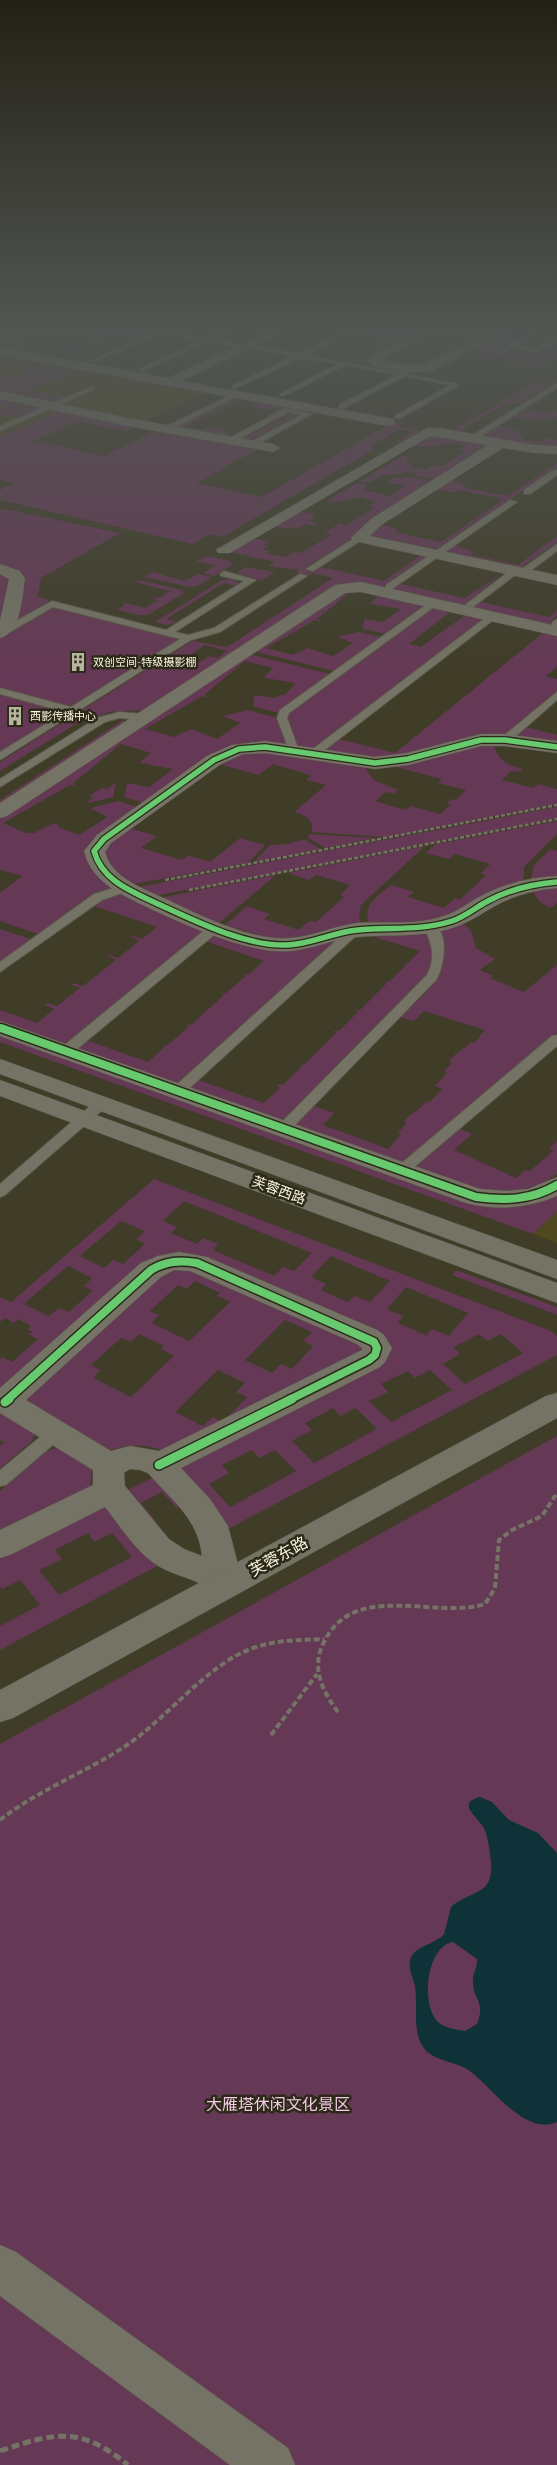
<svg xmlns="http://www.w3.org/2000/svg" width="557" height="2465" viewBox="0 0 557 2465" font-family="Quicksand,'Noto Sans SC',sans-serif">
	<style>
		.built { fill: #50491f }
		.green { fill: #653955; fill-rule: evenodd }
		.water { fill: #0f3239; fill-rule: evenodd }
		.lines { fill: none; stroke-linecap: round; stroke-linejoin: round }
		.lane-casing { stroke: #5a5846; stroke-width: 2 }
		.street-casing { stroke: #5a5846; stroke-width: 1 }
		.secondary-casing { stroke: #5a5846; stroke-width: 1 }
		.path-far2 { stroke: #757365; stroke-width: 2.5; stroke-dasharray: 4 2; stroke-linecap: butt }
		.path-far1 { stroke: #757365; stroke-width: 4; stroke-dasharray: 6 3; stroke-linecap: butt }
		.path { stroke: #757365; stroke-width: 5; stroke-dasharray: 8 4; stroke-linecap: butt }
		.lane { fill: #757365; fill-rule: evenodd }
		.street { fill: #757365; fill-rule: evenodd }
		.secondary { fill: #757365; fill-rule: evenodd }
		.cycleway-far2-casing { stroke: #2c2919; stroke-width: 8 }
		.cycleway-far1-casing { stroke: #2c2919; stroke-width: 11 }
		.cycleway-casing { stroke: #2c2919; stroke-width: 12 }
		.cycleway-far2 { stroke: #67ca6e; stroke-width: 5.5 }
		.cycleway-far1 { stroke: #67ca6e; stroke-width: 8 }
		.cycleway { stroke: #67ca6e; stroke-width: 9 }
		.labels { text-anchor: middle; stroke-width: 5; stroke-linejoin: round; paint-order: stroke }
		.far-poi-label { font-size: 11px; fill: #f7f4df; stroke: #2c2919; text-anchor: start }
		.street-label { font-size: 14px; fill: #f7f4df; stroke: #2c2919 }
		.near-street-label { font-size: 16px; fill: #f7f4df; stroke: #2c2919 }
		.near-park-label { font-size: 16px; fill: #f3cae5; stroke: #2c2919 }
	</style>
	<rect width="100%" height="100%" fill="#3f3c28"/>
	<g class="built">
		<path d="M 0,325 L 209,325 L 187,336 L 138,335 L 101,350 L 61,344 L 35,355 L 0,349 Z"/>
		<path d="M 312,325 L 523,325 L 434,374 L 428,375 L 338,359 L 382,338 Z"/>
		<path d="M 0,355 L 205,393 L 132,428 L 62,414 L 0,442 Z"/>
		<path d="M 557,1211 L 557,1243 L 533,1234 Z"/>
	</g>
	<g class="green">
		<path d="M 354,325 L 383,330 L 403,325 L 400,328 C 409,329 422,325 434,325 L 405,336 L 346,327 Z"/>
		<path d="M 523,325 L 527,325 L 506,337 L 516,339 L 494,352 L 492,356 L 501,359 L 504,357 L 502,354 C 513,348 522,356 534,355 C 540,354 551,351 557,348 L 557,355 L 538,366 L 469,355 Z"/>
		<path d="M 139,328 L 150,330 L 138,334 L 117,331 L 78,347 L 61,344 L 72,340 L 83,342 L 112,330 Z"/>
		<path d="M 41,365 L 72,371 L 28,391 L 62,398 L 55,402 L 0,390 L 0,378 L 20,376 L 33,379 L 22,375 L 24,372 L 20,369 L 30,370 Z"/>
		<path d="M 542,378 L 557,381 L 518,404 L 508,403 L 458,432 L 404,423 L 398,426 L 421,431 L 385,450 L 412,432 L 399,429 L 369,447 L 376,448 L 222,537 L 209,534 L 193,544 L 0,500 L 0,490 L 14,483 L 0,480 L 0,437 L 56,412 L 61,411 L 137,426 L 127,431 L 77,421 L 34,441 L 104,456 L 159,429 L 260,448 L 196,483 L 262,497 L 386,426 L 282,407 C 274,411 260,408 251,406 L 257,403 L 240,400 L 187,426 L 204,430 L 211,426 L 232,432 L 225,435 L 177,426 L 238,397 L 389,424 L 396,421 L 452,431 Z"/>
		<path d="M 0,400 L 42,409 L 21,418 L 0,414 L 0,409 L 5,406 L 0,405 Z"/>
		<path d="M 530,407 L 528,410 L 548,413 L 557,411 L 557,417 L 535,421 L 513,417 Z"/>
		<path d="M 293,413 L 300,414 L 250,440 L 242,439 Z"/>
		<path d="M 498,426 L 520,430 L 517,433 L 522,434 L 518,436 L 525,438 L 523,440 L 539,442 L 545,438 L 557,440 L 557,447 L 551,449 L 483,436 Z"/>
		<path d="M 430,434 L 490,445 L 435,480 L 413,475 L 416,473 C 404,471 396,477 384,474 L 369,483 L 359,482 L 402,456 L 409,457 L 406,460 L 410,461 L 406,464 L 412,465 L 410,467 L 427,470 L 434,465 L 441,467 L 465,452 L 459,450 L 464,446 L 450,443 L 426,447 L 411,445 Z"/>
		<path d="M 557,463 L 557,468 L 436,549 L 370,536 L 381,523 L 385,524 L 383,525 L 398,529 L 395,532 L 441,542 L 504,499 L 460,490 L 456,492 L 433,490 L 450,480 L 466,485 L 464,488 L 508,496 Z"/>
		<path d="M 406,476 L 433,481 L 370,521 L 354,537 L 305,568 L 315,571 L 321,567 L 384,581 L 421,555 L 425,557 L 383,586 L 394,588 L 400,584 L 465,598 L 503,573 L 465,604 L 475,606 L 481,602 L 549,617 L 557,611 L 557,616 L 549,622 L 557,625 L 557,628 L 356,584 L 145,710 L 110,712 L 89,720 L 84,719 L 0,771 L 0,762 L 192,641 L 227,647 L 333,578 L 313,573 L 309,576 L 296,573 L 299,570 L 269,566 L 275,562 L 230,552 L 253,538 L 269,542 L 264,545 L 269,546 L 263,549 L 270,551 L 268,554 L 286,557 L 294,552 L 301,553 L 331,535 L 325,533 L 340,523 L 347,525 L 374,508 L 368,506 L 375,502 L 360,497 L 334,503 L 326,501 L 357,483 L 368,485 L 362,490 L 390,496 L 406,486 L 387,482 L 395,477 L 402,479 ZM 205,645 L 227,651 L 217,658 L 209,656 L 197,664 L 183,660 Z"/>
		<path d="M 0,508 L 120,533 L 41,578 L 38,597 L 49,600 L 46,603 L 188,638 L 0,757 Z"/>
		<path d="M 299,511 L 315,514 L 311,517 L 315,518 L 310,521 L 317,523 L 313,526 L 305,524 L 299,528 L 294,527 L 289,529 L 273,526 Z"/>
		<path d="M 557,536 L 557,542 L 520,568 L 446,552 L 455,545 L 474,552 L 471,555 L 518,565 Z"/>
		<path d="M 208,556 L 230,561 L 233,564 L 214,576 L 203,573 L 215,566 L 196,561 Z"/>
		<path d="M 246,567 L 275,572 L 262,580 L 236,573 Z"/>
		<path d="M 152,572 L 184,581 L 199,574 L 212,577 L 197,586 L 190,587 L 145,577 Z"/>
		<path d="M 231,579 L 239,583 L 236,586 L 224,583 L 166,619 L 177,622 L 167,625 L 155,622 L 222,580 Z"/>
		<path d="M 139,580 L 182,590 L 184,593 L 148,615 L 140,615 L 117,610 L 125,605 L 122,604 L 125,603 L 145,608 L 158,600 L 147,597 L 159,598 L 170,591 L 135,582 Z"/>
		<path d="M 352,589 L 426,605 L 386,634 L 363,629 L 364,619 L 383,622 L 401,609 L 372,604 L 371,603 L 378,596 L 352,590 L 317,619 L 325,622 L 315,620 L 266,648 L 293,655 L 308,648 L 333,656 L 353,643 L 337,637 L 359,632 L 381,637 L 334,671 L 253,651 L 344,591 Z"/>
		<path d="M 434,607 L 449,613 L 409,644 L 421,647 L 464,616 L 485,618 L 312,750 L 298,748 L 287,716 L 289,712 Z"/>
		<path d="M 544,632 L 557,635 L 557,667 L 546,676 L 557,679 L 557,691 L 504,737 L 385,759 L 321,752 L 339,739 L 395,753 Z"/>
		<path d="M 249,654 L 330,674 L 278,713 L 253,706 L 254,695 L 275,698 L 280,695 L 285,695 L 296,683 L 265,678 L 264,677 L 273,668 L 245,661 L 204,695 L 213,698 L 202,696 L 145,729 L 174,737 L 191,729 L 217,739 L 240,723 L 223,716 L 248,710 L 277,718 L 288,746 L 261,743 L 144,803 L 124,797 L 127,783 L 149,787 L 173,769 L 141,763 L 140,762 L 151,753 L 121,744 L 72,784 L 81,788 L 70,785 L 3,823 L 26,833 L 34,833 L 54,823 L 60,826 L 58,827 L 80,835 L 107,817 L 90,808 L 118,801 L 138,807 C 99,835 57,848 115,888 L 87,898 L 38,934 L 0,921 L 0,893 L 22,876 L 0,870 L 0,819 Z"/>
		<path d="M 123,720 L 126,722 L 0,806 L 0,800 Z"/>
		<path d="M 526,727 L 557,735 L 557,743 L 514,738 Z"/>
		<path d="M 493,743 C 498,760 507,765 523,769 L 519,772 L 511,771 L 502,780 L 534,788 L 538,784 L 557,789 L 557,804 L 385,837 L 312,832 C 314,819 304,815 294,812 L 326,785 L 306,780 L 311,776 L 307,774 L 273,764 L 259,775 L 218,764 L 225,759 L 253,751 L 363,766 L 374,780 L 398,790 L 394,794 L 386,792 L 375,801 L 406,810 L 411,806 L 440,814 L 451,804 L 447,803 L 452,799 L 456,800 L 466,790 L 438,783 L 442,779 L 392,766 L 462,748 Z"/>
		<path d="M 115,783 L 116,783 L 113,797 L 85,804 L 93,798 L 89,796 L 102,788 L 107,789 Z"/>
		<path d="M 557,807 L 557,818 L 154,896 L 138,887 Z"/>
		<path d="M 557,821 L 557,834 L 524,867 L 524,881 L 459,911 L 426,923 L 369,925 C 363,903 376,898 391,885 L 414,892 L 408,897 L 444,908 L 455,898 L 460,900 L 486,875 L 481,873 L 490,864 L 455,854 L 449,859 L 426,853 L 436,844 Z"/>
		<path d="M 129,828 L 157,836 L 141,848 L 182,860 L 188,855 L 210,862 L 240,838 L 265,845 L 248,863 L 134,884 C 117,873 107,869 104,848 Z"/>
		<path d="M 310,834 L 376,838 L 325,848 L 307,837 Z"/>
		<path d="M 304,839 L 321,849 L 254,862 L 270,845 L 288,844 Z"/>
		<path d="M 425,846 L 361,905 L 359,917 L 362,925 L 330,929 L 284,940 L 264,937 L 225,925 L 247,906 L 270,914 L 264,919 L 299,930 L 310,921 L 316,922 L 344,897 L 340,895 L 350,885 L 316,875 L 309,880 L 288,873 Z"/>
		<path d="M 550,849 L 557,851 L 557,877 L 531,880 L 533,866 Z"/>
		<path d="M 276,875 L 219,923 L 159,898 Z"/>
		<path d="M 557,887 L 557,903 L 550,908 L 539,901 L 532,890 Z"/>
		<path d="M 122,892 L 206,930 L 67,1045 L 0,1021 L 0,1010 L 37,1023 L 54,1009 L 45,1005 L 48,1003 L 57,1006 L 80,988 L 71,985 L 73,983 L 83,986 L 116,960 L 107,956 L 109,955 L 118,958 L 139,941 L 131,937 L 133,936 L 142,939 L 157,927 L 91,905 Z"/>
		<path d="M 463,923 L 471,931 L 476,948 L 495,959 L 480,970 L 493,976 L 490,978 L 524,992 L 557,965 L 557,1033 L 401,1163 L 294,1125 L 314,1106 L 334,1113 L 323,1125 L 388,1149 L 401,1134 L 398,1133 L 406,1124 L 404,1121 C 413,1112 419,1110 427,1101 L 430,1102 L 442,1089 L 435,1086 L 447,1073 L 444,1071 L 451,1064 L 450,1060 C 457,1051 464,1050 471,1042 L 474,1043 L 485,1030 L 424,1011 L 414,1021 L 400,1017 C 427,991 458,971 438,931 Z"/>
		<path d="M 0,929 L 31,939 L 0,963 Z"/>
		<path d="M 215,933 L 250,945 L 340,938 L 179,1084 L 77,1048 L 86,1040 L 148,1062 L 165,1047 L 162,1046 L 168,1045 L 189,1026 L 186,1025 L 192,1024 L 224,995 L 221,994 L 226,993 L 246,976 L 244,974 L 249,974 L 264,961 L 205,941 Z"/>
		<path d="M 428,933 C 434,955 436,961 422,981 L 283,1121 L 190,1088 L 198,1080 L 264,1103 L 280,1088 L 277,1086 L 279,1084 L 283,1085 L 303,1065 L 300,1064 L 306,1063 L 336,1033 L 333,1031 L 339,1031 L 358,1012 L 355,1011 L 360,1010 L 387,983 L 384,982 L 390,981 L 406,965 L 403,964 L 408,963 L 420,951 L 374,937 Z"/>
		<path d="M 0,1035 L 492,1207 L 526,1206 L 557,1196 L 557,1211 L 533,1234 L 0,1042 Z"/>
		<path d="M 459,1129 L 472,1134 L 454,1150 L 516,1178 L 525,1170 L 530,1171 L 553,1151 L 549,1149 L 557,1141 L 557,1174 C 508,1208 464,1185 413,1167 Z"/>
		<path d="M 154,1179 L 551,1331 L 557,1336 L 557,1355 L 228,1529 L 180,1468 L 386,1353 L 190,1255 L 3,1388 L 0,1388 L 0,1359 L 2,1357 L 12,1362 L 38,1339 L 28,1334 L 32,1332 L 27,1329 L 31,1326 L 18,1319 L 14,1323 L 5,1318 L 0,1322 L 0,1297 L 11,1302 ZM 184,1201 L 312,1253 L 294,1271 L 283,1267 L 274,1276 L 213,1250 L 218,1244 L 203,1238 L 197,1244 L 171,1233 L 177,1227 L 163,1221 ZM 121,1221 L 145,1231 L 136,1239 L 145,1244 L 123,1264 L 113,1260 L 104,1268 L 80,1256 ZM 331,1256 L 390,1281 L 370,1302 L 355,1296 L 348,1302 L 321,1290 L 326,1284 L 311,1277 ZM 68,1266 L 92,1278 L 84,1286 L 92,1291 L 69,1312 L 59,1308 L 49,1316 L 24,1304 ZM 406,1287 L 468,1313 L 449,1336 L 432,1329 L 426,1335 L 398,1323 L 403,1316 L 387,1309 ZM 479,1334 L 487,1341 L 501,1334 L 523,1353 L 465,1384 L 443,1364 L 460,1354 L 454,1347 ZM 430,1370 L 452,1390 L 391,1422 L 369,1401 L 388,1392 L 381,1384 L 408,1371 L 415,1378 ZM 333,1408 L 340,1416 L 356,1408 L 377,1429 L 314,1463 L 292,1441 L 312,1430 L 305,1423 ZM 252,1450 L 259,1458 L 275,1450 L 296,1471 L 230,1507 L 209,1484 L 229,1473 L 222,1465 Z"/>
		<path d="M 180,1266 L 364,1344 L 368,1350 L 165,1451 C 144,1444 129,1444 108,1451 L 24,1404 L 24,1395 L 159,1272 ZM 195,1281 L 220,1293 L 217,1296 L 230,1302 L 189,1341 L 152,1323 L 159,1315 L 150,1311 L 178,1285 L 187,1289 ZM 285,1320 L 312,1332 L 303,1341 L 313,1346 L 292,1369 L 281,1364 L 272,1373 L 245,1360 ZM 139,1334 L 164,1346 L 161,1349 L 174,1356 L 131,1397 L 93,1378 L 100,1370 L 91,1365 L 121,1338 L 131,1342 ZM 218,1370 L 245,1383 L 236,1392 L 247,1397 L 223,1422 L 213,1417 L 203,1426 L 175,1412 Z"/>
		<path d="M 456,1270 L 557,1307 L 557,1315 L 452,1275 Z"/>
		<path d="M 0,1409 L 35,1433 L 32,1441 L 0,1468 L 0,1446 L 4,1442 L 0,1440 Z"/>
		<path d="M 557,1436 L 557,2465 L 0,2465 L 0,1744 Z"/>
		<path d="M 56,1448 L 62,1448 L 92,1469 L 90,1487 L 0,1535 L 0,1491 L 47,1451 Z"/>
		<path d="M 158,1475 L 183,1505 L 177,1508 L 162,1492 L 141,1503 L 155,1520 L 147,1523 L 122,1493 Z"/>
		<path d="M 107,1506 L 159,1565 L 0,1650 L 0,1626 L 40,1605 L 20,1580 L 2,1589 L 0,1586 L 0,1554 L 95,1507 ZM 88,1533 L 94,1542 L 112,1533 L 132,1557 L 59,1595 L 39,1570 L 62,1559 L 55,1550 Z"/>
	</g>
	<path class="water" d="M 480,1797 L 492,1802 L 509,1820 L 538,1833 L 557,1853 L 557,2122 C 524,2137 491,2085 467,2069 C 453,2061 433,2061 423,2047 C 412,2030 418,2006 415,1987 C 414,1979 408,1970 410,1961 C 412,1946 435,1945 444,1934 L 451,1907 C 469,1890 494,1897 491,1862 C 490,1852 488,1837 484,1828 C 478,1817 455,1803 480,1797 ZM 453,1942 L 477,1959 C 478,1967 472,1974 473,1982 C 473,2000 486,2001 477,2024 L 465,2031 C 457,2030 446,2028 439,2023 C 420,2007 426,1946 453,1942 Z"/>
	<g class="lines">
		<g class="lane-casing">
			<g id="lane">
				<path d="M 235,325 L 244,325 L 214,339 L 299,353 L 343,333 L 345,336 L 307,355 L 458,384 L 456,387 L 399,419 L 395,417 L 396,415 L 450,385 L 405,376 L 342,409 L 339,409 L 339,405 L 397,375 L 346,365 L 284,396 L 280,396 L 280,394 L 338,364 L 301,358 L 234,389 L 232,386 L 293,356 L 208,342 L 143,371 L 139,371 L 139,369 L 200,341 L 168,336 L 152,338 L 94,362 L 89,361 L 151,334 L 168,332 L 206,338 Z"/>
				<path d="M 542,325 L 550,325 L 517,344 L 537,348 L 557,337 L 557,342 L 538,352 L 512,347 L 500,354 L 495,353 Z"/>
				<path d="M 557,383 L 557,388 L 475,440 L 468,438 Z"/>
				<path d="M 93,386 L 95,389 L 0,431 L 0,426 Z"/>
				<path d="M 237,392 L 239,395 L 172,429 L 165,427 Z"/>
				<path d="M 285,408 L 312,414 L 254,446 L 247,444 L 301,415 L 289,412 L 233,442 L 226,440 Z"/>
				<path d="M 554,470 L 557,470 L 557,475 L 530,494 L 524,494 L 524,490 Z"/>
				<path d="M 510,500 L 517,502 L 392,589 L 386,589 L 386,585 Z"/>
				<path d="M 359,535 L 363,538 L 362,540 L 313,571 L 306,569 Z"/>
				<path d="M 557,544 L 557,551 L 525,575 L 518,573 L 473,607 L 465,605 L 512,569 L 519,571 Z"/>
				<path d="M 224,571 L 256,580 L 175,632 L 188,635 L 214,628 L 300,574 L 307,576 L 220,632 L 191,640 L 0,760 L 0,752 L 65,712 L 0,694 L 0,688 L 71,707 L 180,639 L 53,607 L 3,636 L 0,637 L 0,630 L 52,601 L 166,630 L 244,581 L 221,576 L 220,574 Z"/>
				<path d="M 430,602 L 438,604 L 289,713 L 287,718 L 299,751 L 294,754 L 290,753 L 277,718 L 280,710 Z"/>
				<path d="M 489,615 L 497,617 L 317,756 L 309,756 L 309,752 Z"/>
				<path d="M 557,619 L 557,626 L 552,626 L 552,622 Z"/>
				<path d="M 557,692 L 557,700 L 509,742 L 501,742 L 501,738 Z"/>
				<path d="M 119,712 L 144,714 L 149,717 L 144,720 L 119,718 L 105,722 L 0,787 L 0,779 L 97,718 Z"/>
				<path d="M 127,884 L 133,888 L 131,890 L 102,900 L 0,972 L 0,962 L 94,894 Z"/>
				<path d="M 216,923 L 220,924 L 222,927 L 220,930 L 71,1054 L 61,1054 L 59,1051 L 61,1048 L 212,924 Z"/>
				<path d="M 430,923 C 450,928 445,966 436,980 L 288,1132 L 278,1132 L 276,1129 L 278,1126 L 427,975 C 436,958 432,944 424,927 Z"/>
				<path d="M 355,926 L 361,930 L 359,933 L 183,1094 L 173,1094 L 171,1091 L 173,1088 L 351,927 Z"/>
				<path d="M 557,1035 L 557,1046 L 406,1174 L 396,1174 L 394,1171 L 396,1168 L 552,1036 Z"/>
				<path d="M 102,1099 L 109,1103 L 107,1106 L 5,1195 L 0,1197 L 0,1184 L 97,1100 Z"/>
				<path d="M 56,1427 L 62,1429 L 64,1433 L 62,1437 L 6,1485 L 0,1486 L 0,1470 L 50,1429 Z"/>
			</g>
		</g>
		<g class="street-casing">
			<g id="street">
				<path d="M 31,325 L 48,325 L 0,346 L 0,338 Z"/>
				<path d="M 126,325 L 183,327 L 209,325 L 184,335 L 132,329 Z"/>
				<path d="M 282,325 L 296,326 L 182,381 L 388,418 L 393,419 L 395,422 L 393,425 L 388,426 L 0,355 L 0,347 L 168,378 Z"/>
				<path d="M 317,325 L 346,325 L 409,336 L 429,325 L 445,325 L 382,360 L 404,365 L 426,364 L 500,325 L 516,325 L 433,371 L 404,373 L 371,365 L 369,362 L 372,355 L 398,341 L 323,329 Z"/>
				<path d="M 0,391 L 128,418 L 273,444 L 280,448 L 273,452 L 128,426 L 0,399 Z"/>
				<path d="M 427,428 L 440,428 L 534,445 L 557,446 L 557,454 L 534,453 L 503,448 L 381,525 L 370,536 L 557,575 L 557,585 L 354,541 L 351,538 L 371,519 L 488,445 L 430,436 L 230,553 L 218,553 L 216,550 Z"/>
				<path d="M 0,564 L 20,571 L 25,579 C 22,597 21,633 0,638 L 0,621 L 9,579 L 0,574 Z"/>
				<path d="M 361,582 L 557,626 L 557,636 L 361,592 L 345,593 L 7,816 L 0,818 L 0,803 L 335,585 Z"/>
				<path d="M 481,734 L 505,734 L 557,741 L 557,753 L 505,746 L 481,746 L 408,765 L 375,769 L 265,753 L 243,754 L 221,764 L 111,843 L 105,852 C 112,879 145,889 168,900 C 201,916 254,942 291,938 C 313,936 335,926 357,923 C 386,921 416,926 444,916 C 457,912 468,903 481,896 C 504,884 530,877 557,876 L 557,888 C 535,890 515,895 495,906 C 481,914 468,923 452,928 C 420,938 389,934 357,937 C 334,939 313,949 290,951 C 252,955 188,926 153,910 C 125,896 92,884 84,851 L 97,835 L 207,756 L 232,745 L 265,741 L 375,757 L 407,753 Z"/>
				<path d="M 0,1021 L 480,1189 L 507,1191 L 528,1189 L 557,1177 L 557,1196 C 528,1208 497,1211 466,1203 L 0,1036 Z"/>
				<path d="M 179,1252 L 207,1257 L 377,1330 L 384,1335 L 392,1348 L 385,1362 L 380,1367 L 181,1468 L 210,1499 L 228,1526 L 243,1584 L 238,1593 C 218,1600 216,1592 199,1583 C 187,1577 172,1574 160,1567 C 137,1554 121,1527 105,1507 L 12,1554 L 0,1558 L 0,1530 L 93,1485 L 93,1470 L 0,1413 L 0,1388 L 141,1263 L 158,1256 ZM 174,1270 L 190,1271 L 357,1344 L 362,1348 L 362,1350 L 159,1451 L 130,1446 L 111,1451 L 26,1400 L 161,1277 ZM 130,1469 L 140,1470 L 148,1473 C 172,1501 198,1518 202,1556 L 184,1549 L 169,1539 L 125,1486 L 124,1473 Z"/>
				<path d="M 0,2245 L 16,2252 L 288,2448 L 295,2465 L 230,2465 L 0,2296 Z"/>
			</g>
		</g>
		<g class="secondary-casing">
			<g id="secondary">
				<path d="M 0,1059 L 557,1260 L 557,1279 L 0,1074 Z"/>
				<path d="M 0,1080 L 557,1283 L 557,1303 L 0,1096 Z"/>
				<path d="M 557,1393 L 557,1418 L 13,1718 L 0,1722 L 0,1690 L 546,1396 Z"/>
			</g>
		</g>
		<g class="path-far2">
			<path d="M 165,880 L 557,805"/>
			<path d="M 189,890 L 557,819"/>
		</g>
		<g class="path-far1">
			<path d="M 338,1712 C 323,1692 311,1669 323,1644 C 353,1579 434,1620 485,1604 L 495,1588 L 499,1540 L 512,1530 L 542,1516 L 557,1493"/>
			<path d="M 271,1735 L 317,1674"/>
			<path d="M 0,1820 C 37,1791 84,1773 124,1747 C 166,1720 207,1664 253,1648 C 276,1640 300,1640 324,1639"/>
		</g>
		<path class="path" d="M 0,2451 C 56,2432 80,2426 128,2465"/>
		<use href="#lane" class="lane"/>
		<use href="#street" class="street"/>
		<use href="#secondary" class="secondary"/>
		<g class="cycleway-far2-casing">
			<g id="cycleway-far2">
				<path d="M 557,747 L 505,740 L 481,740 L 408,759 L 375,763 L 265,747 L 239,749 L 214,760 L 104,839 L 94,851 C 102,881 133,892 158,904 C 195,921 247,947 288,945 C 312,944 334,932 358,930 C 390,927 421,931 452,921 C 465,917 476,907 488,901 C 510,889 533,884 557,882"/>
				<path d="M 0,1028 L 4,1029"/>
			</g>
		</g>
		<g class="cycleway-far1-casing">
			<g id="cycleway-far1">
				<path d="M 1,1028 L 476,1197 C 505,1201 532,1200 557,1185"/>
				<path d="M 7,1400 L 151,1270 C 166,1261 180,1260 197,1263 L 374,1342 L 377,1348 L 375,1355 L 369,1360 L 289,1400"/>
			</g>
		</g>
		<g class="cycleway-casing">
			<g id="cycleway">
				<path d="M 5,1402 L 9,1399"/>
				<path d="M 159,1465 L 292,1399"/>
			</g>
		</g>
		<use href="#cycleway-far2" class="cycleway-far2"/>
		<use href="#cycleway-far1" class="cycleway-far1"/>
		<use href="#cycleway" class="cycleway"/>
	</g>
	<linearGradient id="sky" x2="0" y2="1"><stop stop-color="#232116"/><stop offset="0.49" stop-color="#525653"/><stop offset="1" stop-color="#525653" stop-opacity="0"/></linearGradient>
	<rect width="557" height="670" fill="url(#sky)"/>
	<defs>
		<g id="building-bare" transform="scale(1.5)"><path d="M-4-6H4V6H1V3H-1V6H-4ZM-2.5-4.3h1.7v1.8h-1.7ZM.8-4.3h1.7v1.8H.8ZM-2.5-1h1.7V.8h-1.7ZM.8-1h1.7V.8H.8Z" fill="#b7b49f" stroke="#2c2919" stroke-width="2.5" paint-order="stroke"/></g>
	</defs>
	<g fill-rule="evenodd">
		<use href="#building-bare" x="78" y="662"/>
		<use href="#building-bare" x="15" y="716"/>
	</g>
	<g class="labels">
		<g class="far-poi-label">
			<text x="93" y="666">双创空间-特级摄影棚</text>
			<text x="30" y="720">西影传播中心</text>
		</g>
		<g class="street-label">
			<text transform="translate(279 1190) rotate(20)" y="5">芙蓉西路</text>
		</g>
		<g class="near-street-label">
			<text transform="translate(278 1556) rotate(-29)" y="6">芙蓉东路</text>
		</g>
		<g class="near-park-label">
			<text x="278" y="2110">大雁塔休闲文化景区</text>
		</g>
	</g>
</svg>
